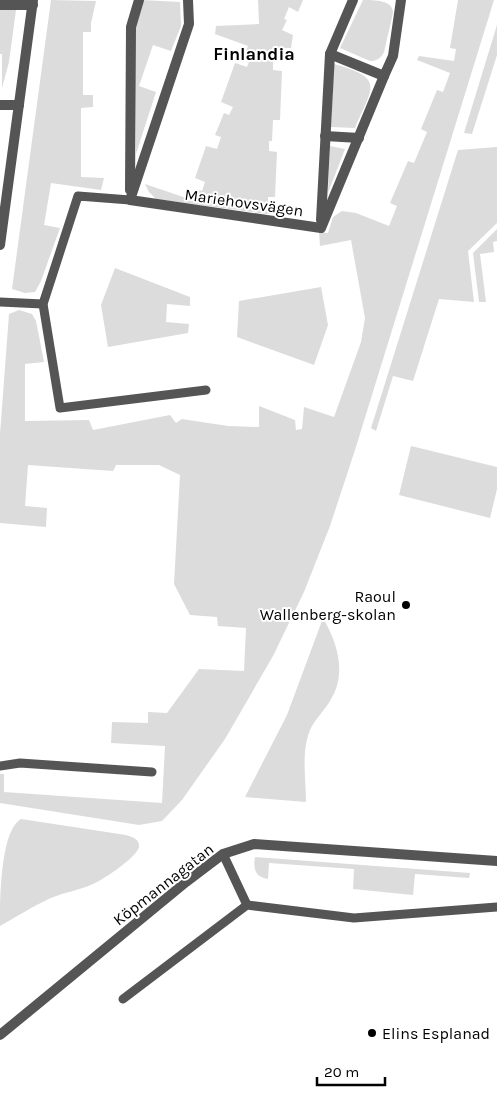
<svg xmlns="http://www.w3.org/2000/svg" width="497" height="1107" viewBox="0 0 497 1107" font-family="Karla,sans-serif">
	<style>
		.green { fill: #dcdcdc }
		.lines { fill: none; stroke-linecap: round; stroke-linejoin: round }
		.lane { stroke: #555; stroke-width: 9 }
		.street { stroke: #555; stroke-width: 10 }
		.poi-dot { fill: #000; stroke: #fff; stroke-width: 2 }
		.labels { text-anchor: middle; stroke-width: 4; stroke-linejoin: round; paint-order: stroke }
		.street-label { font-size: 16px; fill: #000; stroke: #fff }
		.poi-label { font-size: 16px; fill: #000; stroke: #fff; text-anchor: end }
		.neighbourhood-label { font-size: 18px; font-weight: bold; fill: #000; stroke: #fff }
	</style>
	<rect width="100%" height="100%" fill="#fff"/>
	<g class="green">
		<path d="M 51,0 L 96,1 L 91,23 L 91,32 L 83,32 L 83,95 L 93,95 L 93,107 L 81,108 L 81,177 L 104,178 L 101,190 L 51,183 L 44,225 L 60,228 L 41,281 L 35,292 L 25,293 L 12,289 Z"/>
		<path d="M 142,0 L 180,2 L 181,26 L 171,51 L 153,45 L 139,86 L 156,92 L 136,154 L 135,24 Z"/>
		<path d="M 258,0 L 303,0 L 298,12 L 289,7 L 284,19 L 287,20 L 282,30 L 293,35 L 291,48 L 277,48 L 276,61 L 273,61 L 273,70 L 282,71 L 280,120 L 273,120 L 272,141 L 269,141 L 269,151 L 277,152 L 275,197 L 268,197 L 268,209 L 303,211 L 267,214 L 156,199 L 149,192 L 145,184 L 192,200 L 196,189 L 202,191 L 205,182 L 195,178 L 206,146 L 217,149 L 221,137 L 215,135 L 224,113 L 229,115 L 233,107 L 221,102 L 235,63 L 247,67 L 250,59 L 244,56 L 248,46 L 215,34 L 216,26 L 259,24 Z"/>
		<path d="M 363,0 C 375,0 393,0 393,13 L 384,52 C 381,58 377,61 370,61 L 340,48 Z"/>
		<path d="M 458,0 L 494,0 L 355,450 L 330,526 L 304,592 L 273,656 L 225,739 L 182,800 L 162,821 L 139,825 L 0,803 L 0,774 L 4,774 L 4,792 L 162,803 L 165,746 L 111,743 L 112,722 L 148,723 L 148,712 L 167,713 L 199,669 L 244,671 L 246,628 L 218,626 L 217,617 L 190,615 L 174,584 L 180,475 L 159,465 L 116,465 L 113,471 L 28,465 L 25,506 L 47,508 L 46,527 L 0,523 L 0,434 L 9,314 L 19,310 L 32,314 L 36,321 L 44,362 L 25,364 L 25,421 L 89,420 L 93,430 L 170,415 L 176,423 L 182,419 L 228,426 L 259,427 L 259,406 L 295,420 L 296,430 L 302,429 L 304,407 L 334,417 L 361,342 L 365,318 L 351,240 L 320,246 L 319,232 L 328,233 L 333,217 L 342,211 L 356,213 L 389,226 L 397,206 L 390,203 L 408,161 L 414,163 L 427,132 L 421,129 L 437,90 L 443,92 L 450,73 L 417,60 L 419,56 L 454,61 L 456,49 L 450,48 Z"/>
		<path d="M 0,10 L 16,10 L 9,62 L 2,88 L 2,54 L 0,54 Z"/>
		<path d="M 497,25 L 497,55 L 472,134 L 464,133 Z"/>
		<path d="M 334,64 C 386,78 372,88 355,128 L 331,127 Z"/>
		<path d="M 330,146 L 345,149 L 328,193 Z"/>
		<path d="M 497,147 L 497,223 L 468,251 L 474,302 L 439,299 L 413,381 L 393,376 L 376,431 L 371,428 L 458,150 Z"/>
		<path d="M 497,229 L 497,241 L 493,242 L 494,252 L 480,254 L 486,302 L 479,302 L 473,253 Z"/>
		<path d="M 115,268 L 190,297 L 190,306 L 167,304 L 166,322 L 189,324 L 188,333 L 108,347 L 101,305 Z"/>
		<path d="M 321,287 L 328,325 L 314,365 L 237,337 L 239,301 Z"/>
		<path d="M 411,446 L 497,467 L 497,489 L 490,518 L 399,495 Z"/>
		<path d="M 323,618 C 338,644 347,674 330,701 C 324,711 315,719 310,730 C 301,752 306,779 306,802 L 245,797 L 287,715 Z"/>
		<path d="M 21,819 L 126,835 C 132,837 140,839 139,847 C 137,857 104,879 95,883 C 81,890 65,892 51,898 C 33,906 16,917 0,926 C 0,901 0,831 21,819 Z"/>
		<path d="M 255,857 L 470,873 L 469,878 L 415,874 L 413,895 L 353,889 L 354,869 L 269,863 L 268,879 C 255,877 253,869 255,857 Z"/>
	</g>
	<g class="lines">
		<g class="lane">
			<path d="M 130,200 L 78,196 L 43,304 L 60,408 L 206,390"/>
			<path d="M 0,302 L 43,304"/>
			<path d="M 0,766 L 20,763 L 152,772"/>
			<path d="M 223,854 L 247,905"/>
			<path d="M 123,999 L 247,905 L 354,918 L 497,907"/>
		</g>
		<g class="street">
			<path d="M 188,0 L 189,24 L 130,200 L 321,228 L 384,76 L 393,56 L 401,0"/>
			<path d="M 0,5 L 33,5"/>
			<path d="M 330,54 L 384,76"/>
			<path d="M 0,105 L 19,105"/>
			<path d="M 325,136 L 359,138"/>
			<path d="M 130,190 L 131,27 L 139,0"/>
			<path d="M 321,220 L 330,54 L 353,0"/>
			<path d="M 0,245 L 33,0"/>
			<path d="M 0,1035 L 186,882 L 223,854 L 254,844 L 497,861"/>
		</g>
	</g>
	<g class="poi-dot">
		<circle cx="406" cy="605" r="5"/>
		<circle cx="372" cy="1033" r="5"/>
	</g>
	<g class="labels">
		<g class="street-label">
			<text transform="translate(244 202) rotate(8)" y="6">Mariehovsvägen</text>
			<text transform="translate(163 884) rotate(-38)" y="6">Köpmannagatan</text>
		</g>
		<g class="poi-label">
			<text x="396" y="602">Raoul<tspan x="396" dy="18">Wallenberg-skolan</tspan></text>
			<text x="382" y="1039" text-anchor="start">Elins Esplanad</text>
		</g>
		<g class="neighbourhood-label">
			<text x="254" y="60">Finlandia</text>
		</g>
	</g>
	<path d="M317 1077v8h68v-8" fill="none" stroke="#000000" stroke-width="2.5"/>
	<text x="324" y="1077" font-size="15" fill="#000000" stroke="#ffffff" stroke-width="4" paint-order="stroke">20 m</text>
</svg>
